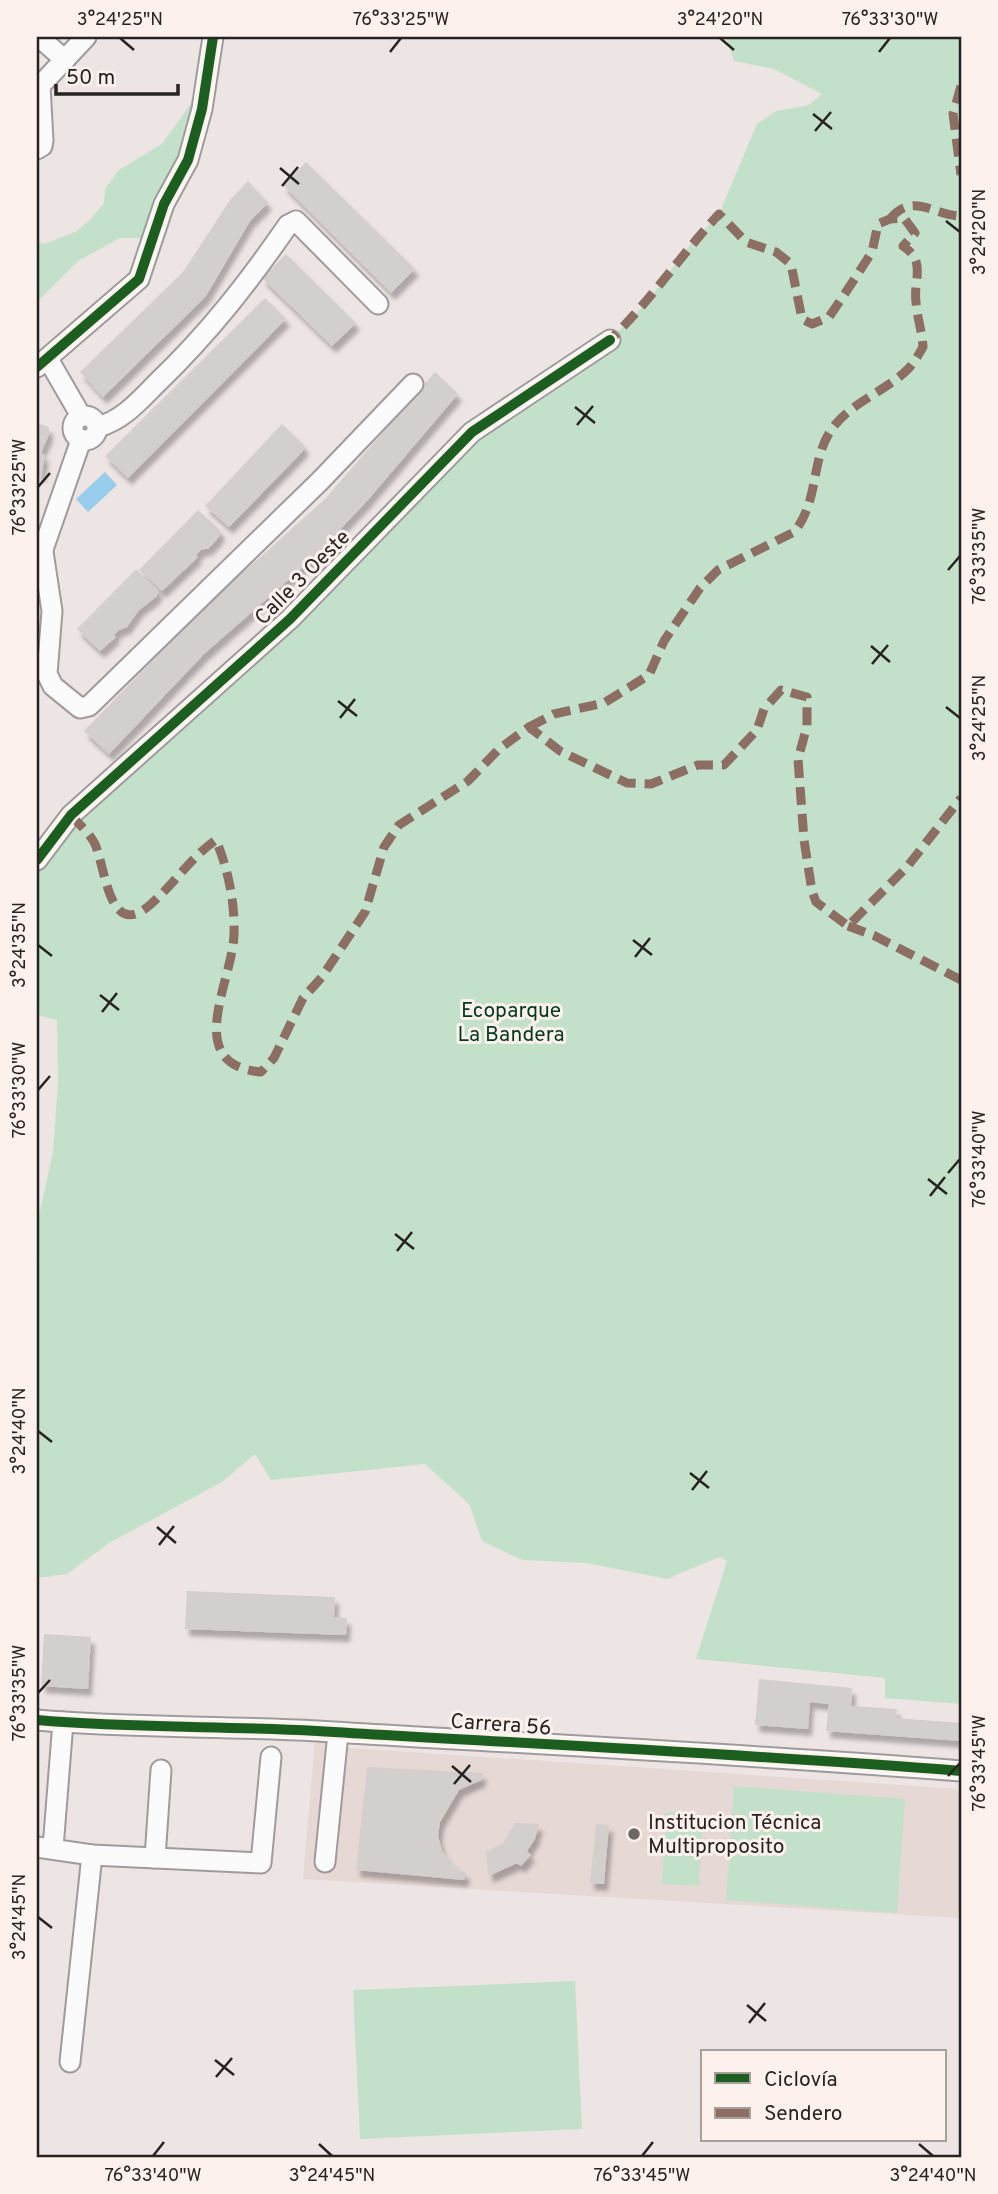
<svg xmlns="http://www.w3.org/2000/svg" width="998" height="2194" viewBox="0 0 998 2194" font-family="Overpass,sans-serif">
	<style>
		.built { fill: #e6d8d4 }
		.green { fill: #c3e1ca }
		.water { fill: #97cceb }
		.building { fill: #d3cfcd; filter: url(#shadow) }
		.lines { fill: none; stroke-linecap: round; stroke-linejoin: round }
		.minor-casing { stroke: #a09b9a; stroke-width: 23 }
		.minor { stroke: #fcfbfb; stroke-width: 19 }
		.quiet { stroke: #8d6e63; stroke-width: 9; stroke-dasharray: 18 9; stroke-linecap: butt }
		.cycleway-casing { stroke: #fdf1ed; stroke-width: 15 }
		.cycleway { stroke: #1b5e20; stroke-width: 10 }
		.ticks { fill: none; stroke: #272321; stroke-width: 2.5 }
		.poi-dot { fill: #6c6765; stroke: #fdf1ed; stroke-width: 2.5 }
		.labels { text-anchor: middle; stroke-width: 6; stroke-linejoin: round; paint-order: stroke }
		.street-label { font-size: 21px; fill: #272321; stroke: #fdf1ed }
		.park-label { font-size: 21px; fill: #00391c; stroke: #fdf1ed }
		.poi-label { font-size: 21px; fill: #272321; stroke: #fdf1ed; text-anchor: start }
		.neatline { fill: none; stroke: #272321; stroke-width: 2.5 }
		.ticks-label { font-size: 18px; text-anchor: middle; fill: #272321 }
	</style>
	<defs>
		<filter id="shadow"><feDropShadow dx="4" dy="7" stdDeviation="2" flood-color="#0004"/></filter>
	</defs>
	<rect width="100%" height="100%" fill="#ece5e4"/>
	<path class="built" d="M 315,1739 L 350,1748 L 961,1789 L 961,1918 L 303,1879 Z"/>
	<g class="green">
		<path d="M 726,37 L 961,37 L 961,1704 L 885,1698 L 885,1678 L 696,1659 L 727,1561 L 719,1557 L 667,1579 L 586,1563 L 522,1560 L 482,1541 L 469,1504 L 425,1464 L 271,1480 L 255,1454 L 222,1482 L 109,1543 L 67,1574 L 37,1578 L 37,1264 L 40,1259 L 37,1254 L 37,1225 L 53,1152 L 58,1082 L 57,1020 L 37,1015 L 37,860 L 472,432 L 610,340 L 647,302 L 688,247 L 719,214 L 757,124 L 776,111 L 809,105 L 822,94 L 774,69 L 734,61 Z"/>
		<path d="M 200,91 L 202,109 L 152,238 L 120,238 L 78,261 L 37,302 L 37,241 L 44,244 L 75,232 L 89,221 L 104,203 L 105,189 L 119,170 L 162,144 Z"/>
		<path d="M 734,1786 L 905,1799 L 897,1913 L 726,1900 Z"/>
		<path d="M 666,1812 L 703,1815 L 699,1886 L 662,1884 Z"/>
		<path d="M 575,1981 L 582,2129 L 360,2139 L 353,1990 Z"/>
	</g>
	<path class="water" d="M 105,472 L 117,485 L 88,512 L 76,499 Z"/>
	<g class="building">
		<path d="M 306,162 L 415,269 L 391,293 L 283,185 Z"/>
		<path d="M 248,181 L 268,203 L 250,221 L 206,296 L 103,397 L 80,372 L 183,272 L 230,200 Z"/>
		<path d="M 286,254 L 356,323 L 332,346 L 262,278 Z"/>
		<path d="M 265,298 L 286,319 L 128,478 L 105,456 Z"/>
		<path d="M 435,372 L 458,394 L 367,501 L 309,562 L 204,654 L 109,754 L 84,731 L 201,610 L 325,499 Z"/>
		<path d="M 37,423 L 49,427 L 49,435 L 40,454 L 45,455 L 41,476 L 37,474 Z"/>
		<path d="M 282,424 L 305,446 L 302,452 L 229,527 L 205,506 Z"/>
		<path d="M 198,510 L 221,531 L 219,537 L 209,548 L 201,550 L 196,555 L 198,557 L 162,591 L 139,570 Z"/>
		<path d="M 136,569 L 159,591 L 156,597 L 139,610 L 127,627 L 119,630 L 114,635 L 116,637 L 100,651 L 77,629 Z"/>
		<path d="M 187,1591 L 335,1597 L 334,1617 L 347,1618 L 346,1635 L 185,1629 Z"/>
		<path d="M 44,1634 L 91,1637 L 88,1689 L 41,1686 Z"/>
		<path d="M 759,1679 L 852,1688 L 851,1706 L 897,1709 L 896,1718 L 961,1723 L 961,1741 L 826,1731 L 829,1704 L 810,1702 L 808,1729 L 755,1725 Z"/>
		<path d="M 367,1767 L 483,1773 L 481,1780 L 459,1790 L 440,1822 L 438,1836 L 442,1851 L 457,1868 L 466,1873 L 464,1880 L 356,1870 Z"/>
		<path d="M 515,1823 L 539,1824 L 535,1839 L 527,1851 L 531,1855 L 521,1866 L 517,1863 L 489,1876 L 486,1852 L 503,1843 Z"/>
		<path d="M 596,1824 L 609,1825 L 604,1884 L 590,1883 Z"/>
	</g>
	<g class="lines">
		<g class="minor-casing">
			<g id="minor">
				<path d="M 39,37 L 65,60"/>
				<path d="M 37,89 L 86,37"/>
				<path d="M 37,149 L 42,146 L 43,140 L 40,86"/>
				<path d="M 48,359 L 81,416"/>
				<path d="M 37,367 L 139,279 L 164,204 L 188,160 L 202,109 L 213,37"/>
				<circle cx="85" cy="428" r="12"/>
				<path d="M 98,427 C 123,420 139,401 157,383 C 209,333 248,283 288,225 L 296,221 L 378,304"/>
				<path d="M 43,552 L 52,611 L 47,674 L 53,686 L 80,708 L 89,706 L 320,481 L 413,384"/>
				<path d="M 39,561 L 81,440"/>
				<path d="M 37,860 L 71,815 L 290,619 L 472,432 L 610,340"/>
				<path d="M 37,1720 C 130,1728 224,1726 317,1731 C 532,1744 747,1754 961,1771"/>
				<path d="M 37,1847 L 92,1855 L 261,1863 L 271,1757"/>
				<path d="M 53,1848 L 63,1722"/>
				<path d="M 155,1858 L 161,1770"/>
				<path d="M 325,1862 L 338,1733"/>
				<path d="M 70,2062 L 92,1855"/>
			</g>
		</g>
		<use href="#minor" class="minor"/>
		<g class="quiet">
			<path d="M 961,86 L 953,114 L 961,175"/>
			<path d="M 890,219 C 913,191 934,216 961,216"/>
			<path d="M 529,727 L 554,714 L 604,703 L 649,675 L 664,641 L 700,588 L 718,570 L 794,532 C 821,499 809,458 834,426 C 854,401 886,391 908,369 C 914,363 919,354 923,347 C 922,331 917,317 916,302 C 913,279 927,262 903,246 L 915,233 L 904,218 L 890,219 L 878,224 L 872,252 L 844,295 L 829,317 L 812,324 L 802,319 L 791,264 L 776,252 L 746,242 L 719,214 C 681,255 650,301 610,340"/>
			<path d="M 71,815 C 79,824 90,834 95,844 C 106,869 109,942 151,904 C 174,884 191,857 216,840 C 228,869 235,902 234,934 C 233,981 181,1065 261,1072 L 274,1058 L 303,998 L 322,977 L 365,912 L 384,847 L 399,825 L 468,781 L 499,749 L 529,727 L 560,751 L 627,783 L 651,784 L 698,765 L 724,765 L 757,730 L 764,709 L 781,690 L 807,697 L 807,726 L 798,759 L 804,840 L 812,891 L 816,902 L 848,926 L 907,867 L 961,798"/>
			<path d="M 848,926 L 875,936 L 961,980"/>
		</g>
		<g class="cycleway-casing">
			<g id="cycleway">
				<path d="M 37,367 L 139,279 L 164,204 L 188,160 L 202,109 L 213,37"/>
				<path d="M 37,860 L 71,815 L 290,619 L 472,432 L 610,340"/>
				<path d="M 37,1720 C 130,1728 224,1726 317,1731 C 532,1744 747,1754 961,1771"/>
			</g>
		</g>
		<use href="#cycleway" class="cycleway"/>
	</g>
	<path class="ticks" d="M 120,38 L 134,50M 720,38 L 734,50M 390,52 L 401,38M 879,52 L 890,38M 813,114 L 832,129M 815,131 L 831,112M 280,168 L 299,184M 282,186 L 298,167M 946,221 L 960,232M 575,407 L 595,423M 577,425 L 593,406M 38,487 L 50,473M 948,570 L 960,556M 871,646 L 890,662M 872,664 L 888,645M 338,701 L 357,716M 946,707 L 960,718M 340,718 L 355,699M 633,940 L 652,955M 38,945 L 52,956M 635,957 L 650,938M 100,995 L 119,1010M 102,1012 L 117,993M 38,1090 L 50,1076M 948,1173 L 960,1159M 928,1179 L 947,1194M 930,1196 L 945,1177M 395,1234 L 414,1249M 397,1251 L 412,1232M 38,1431 L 52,1442M 690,1473 L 709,1488M 692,1490 L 707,1471M 157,1527 L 176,1543M 159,1545 L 174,1526M 38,1693 L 50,1680M 452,1766 L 471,1782M 948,1776 L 960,1763M 454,1784 L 470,1765M 38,1917 L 52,1928M 747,2005 L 766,2021M 749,2023 L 765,2003M 215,2060 L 234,2075M 216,2077 L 232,2058M 319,2144 L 332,2156M 919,2144 L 933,2156M 153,2156 L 164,2142M 642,2156 L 653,2142"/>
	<circle class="poi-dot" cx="634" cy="1834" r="7"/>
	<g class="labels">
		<g class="street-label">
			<text transform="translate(302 577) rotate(-45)" y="7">Calle 3 Oeste</text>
			<text transform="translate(501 1724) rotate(4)" y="7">Carrera 56</text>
		</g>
		<g class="park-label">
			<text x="511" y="1017">Ecoparque<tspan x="511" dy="24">La Bandera</tspan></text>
		</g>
		<g class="poi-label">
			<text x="648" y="1829">Institucion Técnica<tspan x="648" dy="24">Multiproposito</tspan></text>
		</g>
	</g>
	<rect width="998" height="2194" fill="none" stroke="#fdf1ed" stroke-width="77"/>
	<rect x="701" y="2050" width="245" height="91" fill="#fdf1ed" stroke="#a79f9b" stroke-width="2"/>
	<rect x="715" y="2073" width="35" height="10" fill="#1b5e20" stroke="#a79f9b" stroke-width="2"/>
	<text x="764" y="2086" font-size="21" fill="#272321">Ciclovía</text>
	<rect x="715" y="2108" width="35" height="10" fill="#8d6e63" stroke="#a79f9b" stroke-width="2"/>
	<text x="764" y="2120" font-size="21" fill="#272321">Sendero</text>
	<path d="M56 84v10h122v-10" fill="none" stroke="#272321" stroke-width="3.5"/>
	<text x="66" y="84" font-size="21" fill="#272321" stroke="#fdf1ed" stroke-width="5" paint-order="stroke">50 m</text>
	<rect x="38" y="38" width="922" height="2118" class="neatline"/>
	<g class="ticks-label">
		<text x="120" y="25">3°24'25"N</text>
		<text x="401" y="25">76°33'25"W</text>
		<text x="720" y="25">3°24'20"N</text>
		<text x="890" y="25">76°33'30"W</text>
		<text transform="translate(979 232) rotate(-90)" y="6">3°24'20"N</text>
		<text transform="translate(19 487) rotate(-90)" y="6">76°33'25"W</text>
		<text transform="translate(979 556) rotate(-90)" y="6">76°33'35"W</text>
		<text transform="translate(979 718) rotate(-90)" y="6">3°24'25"N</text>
		<text transform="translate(19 945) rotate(-90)" y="6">3°24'35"N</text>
		<text transform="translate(19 1090) rotate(-90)" y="6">76°33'30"W</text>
		<text transform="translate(979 1159) rotate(-90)" y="6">76°33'40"W</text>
		<text transform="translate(19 1431) rotate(-90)" y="6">3°24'40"N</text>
		<text transform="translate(19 1693) rotate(-90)" y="6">76°33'35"W</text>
		<text transform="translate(979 1763) rotate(-90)" y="6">76°33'45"W</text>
		<text transform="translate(19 1917) rotate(-90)" y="6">3°24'45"N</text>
		<text x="153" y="2181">76°33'40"W</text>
		<text x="332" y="2181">3°24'45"N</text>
		<text x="642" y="2181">76°33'45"W</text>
		<text x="933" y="2181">3°24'40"N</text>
	</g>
</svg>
